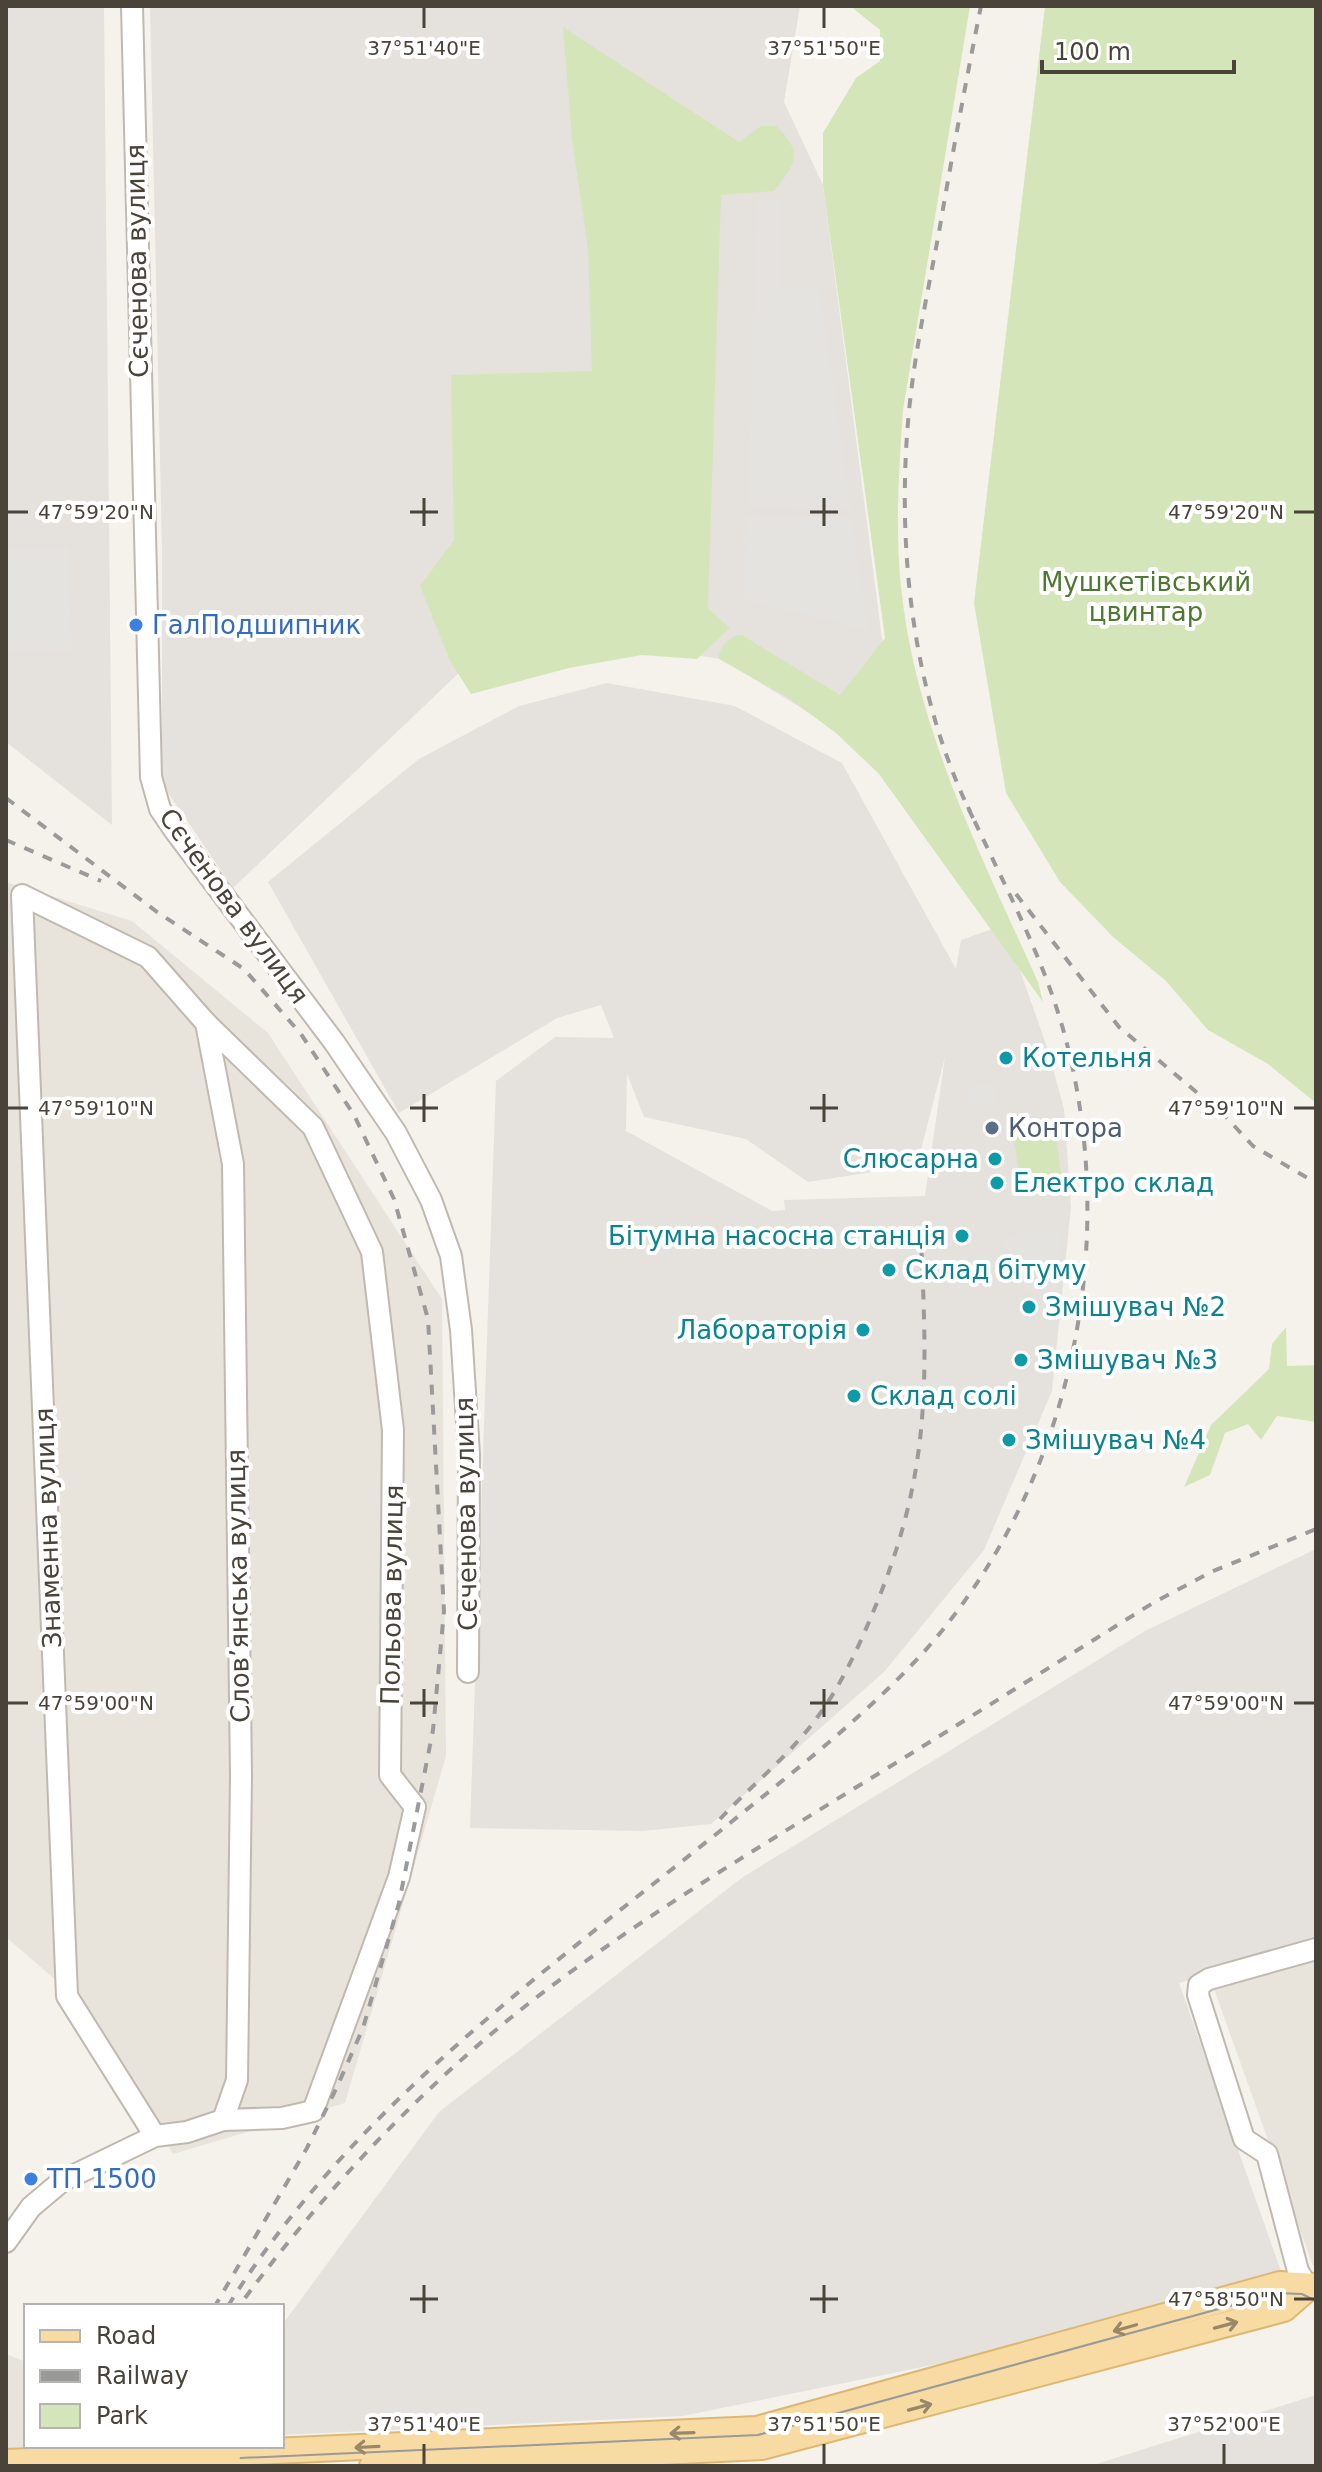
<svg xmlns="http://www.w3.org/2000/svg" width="1322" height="2472" viewBox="0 0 1322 2472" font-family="'DejaVu Sans',sans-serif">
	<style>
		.residential { fill: #e9e4db }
		.industrial { fill: #e5e1dd; fill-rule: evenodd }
		.green { fill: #d4e6b9 }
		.parking { fill: #e4e3e0 }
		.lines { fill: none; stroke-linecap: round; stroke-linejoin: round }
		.minor-casing { stroke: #c0b9af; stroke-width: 24 }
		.major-casing { stroke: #ddb873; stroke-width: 28 }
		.minor { stroke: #fff; stroke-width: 20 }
		.major { stroke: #f8dba3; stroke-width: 24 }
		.tram { stroke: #9a9a9a; stroke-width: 2 }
		.rail { stroke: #9a9a9a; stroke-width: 4; stroke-dasharray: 10 10; stroke-linecap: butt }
		.major-bridge-casing { stroke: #ddb873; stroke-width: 28; stroke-linecap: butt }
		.major-bridge { stroke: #f8dba3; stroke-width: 24 }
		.oneway { stroke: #988769 }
		.ticks { fill: none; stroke: #49433a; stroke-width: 3 }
		.shop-dot { fill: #3f7fe0; stroke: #fff; stroke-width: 3 }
		.culture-dot { fill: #0f9aa8; stroke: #fff; stroke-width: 3 }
		.service-dot { fill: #5c6f8a; stroke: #fff; stroke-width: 3 }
		.labels { text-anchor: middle; stroke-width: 8; stroke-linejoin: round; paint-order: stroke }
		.street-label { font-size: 26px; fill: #49433a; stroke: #fff }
		.park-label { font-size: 26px; fill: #4f7930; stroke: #fff }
		.shop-label { font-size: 26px; fill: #366cbe; stroke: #fff; text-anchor: start }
		.culture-label { font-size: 26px; fill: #0d838f; stroke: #fff; text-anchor: start }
		.service-label { font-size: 26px; fill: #4e5e75; stroke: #fff; text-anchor: start }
		.ticks-label { font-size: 20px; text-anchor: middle; fill: #49433a; stroke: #fff; stroke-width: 8; stroke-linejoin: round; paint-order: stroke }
	</style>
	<rect width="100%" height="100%" fill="#f5f2ec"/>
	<g class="residential">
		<path d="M 6,882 L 132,921 L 268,1033 L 442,1299 L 446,1756 L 345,2103 L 173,2154 L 90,2010 L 6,1937 Z"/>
		<path d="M 1316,1959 L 1316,2266 L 1313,2266 L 1214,1989 Z"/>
		<path d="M 6,2354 L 26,2362 L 26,2446 L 56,2446 L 54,2449 L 6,2453 Z"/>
	</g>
	<g class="industrial">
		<path d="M 6,6 L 104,6 L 112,825 L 6,742 Z"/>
		<path d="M 150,6 L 800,6 L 784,102 L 823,185 L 884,654 L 834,728 L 721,659 L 618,644 L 462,670 L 233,888 L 162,784 L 162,551 Z"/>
		<path d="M 607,683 L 735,706 L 842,763 L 956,969 L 961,940 L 1004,925 L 1047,1047 L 1064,1109 L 1071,1207 L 1052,1391 L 984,1550 L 884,1672 L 711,1824 L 643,1831 L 470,1828 L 496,1081 L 555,1037 L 614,1038 L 601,1005 L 557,1018 L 399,1113 L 268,882 L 419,759 L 519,706 ZM 945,1057 L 925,1196 L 784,1200 L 785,1210 L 772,1211 L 626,1131 L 627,1074 L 644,1117 L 746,1139 L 808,1182 L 917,1165 Z"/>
		<path d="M 1316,1549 L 1316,1941 L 1179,1983 L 1281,2271 L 1089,2333 L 683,2416 L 282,2435 L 282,2325 L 439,2112 L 743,1877 L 1145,1631 Z"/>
		<path d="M 1316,2395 L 1316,2466 L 1090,2466 Z"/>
	</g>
	<g class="green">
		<path d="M 850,6 L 970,6 L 903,410 C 899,468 895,528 901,586 C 915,727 981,855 1038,982 L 1043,1002 L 879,774 L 836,733 L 787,697 L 719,659 C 719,646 729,636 742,635 L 840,695 L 885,638 L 823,185 L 823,133 L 856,78 L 880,61 L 880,30 Z"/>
		<path d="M 1045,6 L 1316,6 L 1316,1103 L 1268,1064 L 1208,1030 L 1166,981 L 1113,937 L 1060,882 L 1006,793 L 974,603 Z"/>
		<path d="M 563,27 L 739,142 L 761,126 L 776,126 C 805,153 795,164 774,191 L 721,195 L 708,608 L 730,628 L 697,659 L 642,655 L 569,668 L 471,694 L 450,661 L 420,586 L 454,540 L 451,375 L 592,371 L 588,249 L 572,139 Z"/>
		<path d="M 1055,1126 L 1062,1182 L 1020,1184 L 1013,1130 Z"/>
		<path d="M 1286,1327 L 1287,1366 L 1316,1365 L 1316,1422 L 1277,1416 L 1261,1440 L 1248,1424 L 1225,1433 L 1210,1475 L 1184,1487 L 1211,1425 L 1269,1369 L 1272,1344 Z"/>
	</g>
	<g class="parking">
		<path d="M 782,200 L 781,287 L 820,288 L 851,510 L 748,508 L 756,201 Z"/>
		<path d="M 746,515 L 852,517 L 868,630 L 743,600 Z"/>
		<path d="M 69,547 L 71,650 L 6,652 L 6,549 Z"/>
		<path d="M 993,1085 L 995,1104 L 969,1106 L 967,1088 Z"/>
		<path d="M 1021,1231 L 1063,1231 L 1056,1293 L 1026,1290 L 1016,1261 L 1002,1246 L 1005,1239 Z"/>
	</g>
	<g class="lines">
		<g class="minor-casing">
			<g id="minor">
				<path d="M 132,6 L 151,777 L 160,809 L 175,831 L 334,1042 L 396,1133 L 431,1200 L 451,1256 L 461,1330 L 469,1454 L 468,1672"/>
				<path d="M 206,1023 L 313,1127 L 372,1252 L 393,1430 L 390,1775 L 415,1807 L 399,1877 L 313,2111 L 282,2118 L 223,2120"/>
				<path d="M 6,2242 L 31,2207 L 62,2181 L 155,2136 L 187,2132 L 223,2120 L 237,2080 L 241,1775 L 233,1164 L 206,1023 L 148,957 L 22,895 L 67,1996 L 155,2136"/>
				<path d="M 1308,2288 L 1298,2271 L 1267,2154 L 1244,2139 L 1198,1995 L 1199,1985 L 1209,1979 L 1316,1949"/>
			</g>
		</g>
		<g class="major-casing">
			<g id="major">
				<path d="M 229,2453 L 757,2429 L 1280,2284 L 1316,2286"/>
				<path d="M 6,2462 L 80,2459"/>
				<path d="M 372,2466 L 762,2447 L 1284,2309 L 1308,2288"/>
			</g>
		</g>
		<use href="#minor" class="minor"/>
		<use href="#major" class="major"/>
		<path class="tram" d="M 62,2466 L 758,2435 L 1277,2293 L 1302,2294 L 1316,2301"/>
		<g class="rail">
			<path d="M 6,798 L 157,912 L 244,969 L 301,1034 L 354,1115 L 394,1199 L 428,1319 L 444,1611 L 433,1730 L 399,1903 L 363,2028 L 337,2087 L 307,2148 L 215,2306"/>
			<path d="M 973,818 C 912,695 896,546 909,411 C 915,350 928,291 939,232 C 952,156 966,81 981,6"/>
			<path d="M 6,840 L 101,881"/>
			<path d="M 1016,894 L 1119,1027 L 1226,1117 L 1253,1146 L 1316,1183"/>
			<path d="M 720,1819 C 750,1787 786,1758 813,1723 C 838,1691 856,1653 871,1617 C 930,1479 928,1388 921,1241"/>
			<path d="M 245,2298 C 325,2190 421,2088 528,2004 C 631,1924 745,1856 855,1788 C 955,1727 1053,1665 1153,1603 L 1211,1572 L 1316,1529"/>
			<path d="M 228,2306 C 351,2108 546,1971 725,1827 C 793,1772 862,1719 922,1654 C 1069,1491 1121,1251 1066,1040 C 1045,959 1003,883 968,807"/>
			<path d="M 131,2466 L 140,2446"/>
			<path d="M 148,2466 L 157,2446"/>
		</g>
		<g class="major-bridge-casing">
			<path id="major-bridge" d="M 80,2459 L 229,2453"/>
		</g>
		<use href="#major-bridge" class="major-bridge"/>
	</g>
	<defs><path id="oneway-shaft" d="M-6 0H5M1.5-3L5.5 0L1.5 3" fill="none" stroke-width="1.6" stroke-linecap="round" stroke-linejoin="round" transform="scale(2)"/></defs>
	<g class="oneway">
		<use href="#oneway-shaft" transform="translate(1226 2325) rotate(-15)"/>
		<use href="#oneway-shaft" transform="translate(1125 2328) rotate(164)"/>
		<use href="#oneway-shaft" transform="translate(920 2407) rotate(-15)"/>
		<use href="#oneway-shaft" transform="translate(682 2433) rotate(178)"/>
		<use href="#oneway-shaft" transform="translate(367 2447) rotate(177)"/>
	</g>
	<path class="ticks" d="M 424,8 L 424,28M 824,8 L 824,28M 424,498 L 424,526M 824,498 L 824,526M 8,512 L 28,512M 410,512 L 438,512M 810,512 L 838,512M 1294,512 L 1314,512M 424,1094 L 424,1122M 824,1094 L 824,1122M 8,1108 L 28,1108M 410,1108 L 438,1108M 810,1108 L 838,1108M 1294,1108 L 1314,1108M 424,1689 L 424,1717M 824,1689 L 824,1717M 8,1703 L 28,1703M 410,1703 L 438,1703M 810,1703 L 838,1703M 1294,1703 L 1314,1703M 424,2285 L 424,2313M 824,2285 L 824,2313M 410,2299 L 438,2299M 810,2299 L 838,2299M 1294,2299 L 1314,2299M 424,2444 L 424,2464M 824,2444 L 824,2464M 1224,2444 L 1224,2464"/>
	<g class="shop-dot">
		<circle cx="136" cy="625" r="8"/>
		<circle cx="31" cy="2179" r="8"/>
	</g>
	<g class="culture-dot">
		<circle cx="1006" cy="1058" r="8"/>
		<circle cx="995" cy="1159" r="8"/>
		<circle cx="997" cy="1183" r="8"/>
		<circle cx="962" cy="1236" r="8"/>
		<circle cx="889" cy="1270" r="8"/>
		<circle cx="1029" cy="1307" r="8"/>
		<circle cx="863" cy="1330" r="8"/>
		<circle cx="1021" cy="1360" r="8"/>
		<circle cx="854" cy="1396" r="8"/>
		<circle cx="1009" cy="1440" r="8"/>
	</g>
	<circle class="service-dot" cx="992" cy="1128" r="8"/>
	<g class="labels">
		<g class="street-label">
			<text transform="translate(137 261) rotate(-91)" y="9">Сєченова вулиця</text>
			<text transform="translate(234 906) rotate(54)" y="9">Сєченова вулиця</text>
			<text transform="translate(466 1514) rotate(-91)" y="9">Сєченова вулиця</text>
			<text transform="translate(48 1528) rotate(-92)" y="9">Знаменна вулиця</text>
			<text transform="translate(238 1586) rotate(-91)" y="9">Слов’янська вулиця</text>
			<text transform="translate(392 1595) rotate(-89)" y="9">Польова вулиця</text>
		</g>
		<g class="park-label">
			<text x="1146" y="591">Мушкетівський<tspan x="1146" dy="30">цвинтар</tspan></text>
		</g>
		<g class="shop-label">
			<text x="152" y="634">ГалПодшипник</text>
			<text x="47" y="2188">ТП 1500</text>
		</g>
		<g class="culture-label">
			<text x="1022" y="1067">Котельня</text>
			<text x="979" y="1168" text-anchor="end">Слюсарна</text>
			<text x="1013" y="1192">Електро склад</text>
			<text x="946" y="1245" text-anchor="end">Бітумна насосна станція</text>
			<text x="905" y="1279">Склад бітуму</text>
			<text x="1045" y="1316">Змішувач №2</text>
			<text x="847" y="1339" text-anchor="end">Лабораторія</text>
			<text x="1037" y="1369">Змішувач №3</text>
			<text x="870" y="1405">Склад солі</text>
			<text x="1025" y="1449">Змішувач №4</text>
		</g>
		<g class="service-label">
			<text x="1008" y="1137">Контора</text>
		</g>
	</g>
	<g class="ticks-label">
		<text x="424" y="55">37°51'40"E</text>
		<text x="824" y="55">37°51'50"E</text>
		<text x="96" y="519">47°59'20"N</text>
		<text x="1226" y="519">47°59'20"N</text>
		<text x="96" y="1115">47°59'10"N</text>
		<text x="1226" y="1115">47°59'10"N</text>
		<text x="96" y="1710">47°59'00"N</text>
		<text x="1226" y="1710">47°59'00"N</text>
		<text x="1226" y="2306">47°58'50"N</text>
		<text x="424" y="2431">37°51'40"E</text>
		<text x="824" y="2431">37°51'50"E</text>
		<text x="1224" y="2431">37°52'00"E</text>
	</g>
	<rect width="1322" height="2472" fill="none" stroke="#49433a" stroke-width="16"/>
	<rect x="24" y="2304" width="260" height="144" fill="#ffffff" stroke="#b6b4b0" stroke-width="2"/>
	<rect x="40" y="2330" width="40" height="12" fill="#f8dba3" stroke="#b6b4b0" stroke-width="2"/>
	<text x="96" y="2344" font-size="24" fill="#49433a">Road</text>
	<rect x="40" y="2370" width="40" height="12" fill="#9a9a9a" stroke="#b6b4b0" stroke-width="2"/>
	<text x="96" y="2384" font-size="24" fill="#49433a">Railway</text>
	<rect x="40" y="2404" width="40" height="24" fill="#d4e6b9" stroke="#b6b4b0" stroke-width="2"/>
	<text x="96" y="2424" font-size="24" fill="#49433a">Park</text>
	<path d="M1042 60v12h192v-12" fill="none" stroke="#49433a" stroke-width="4"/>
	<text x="1054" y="60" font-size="24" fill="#49433a" stroke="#ffffff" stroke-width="6" paint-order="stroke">100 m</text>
</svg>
